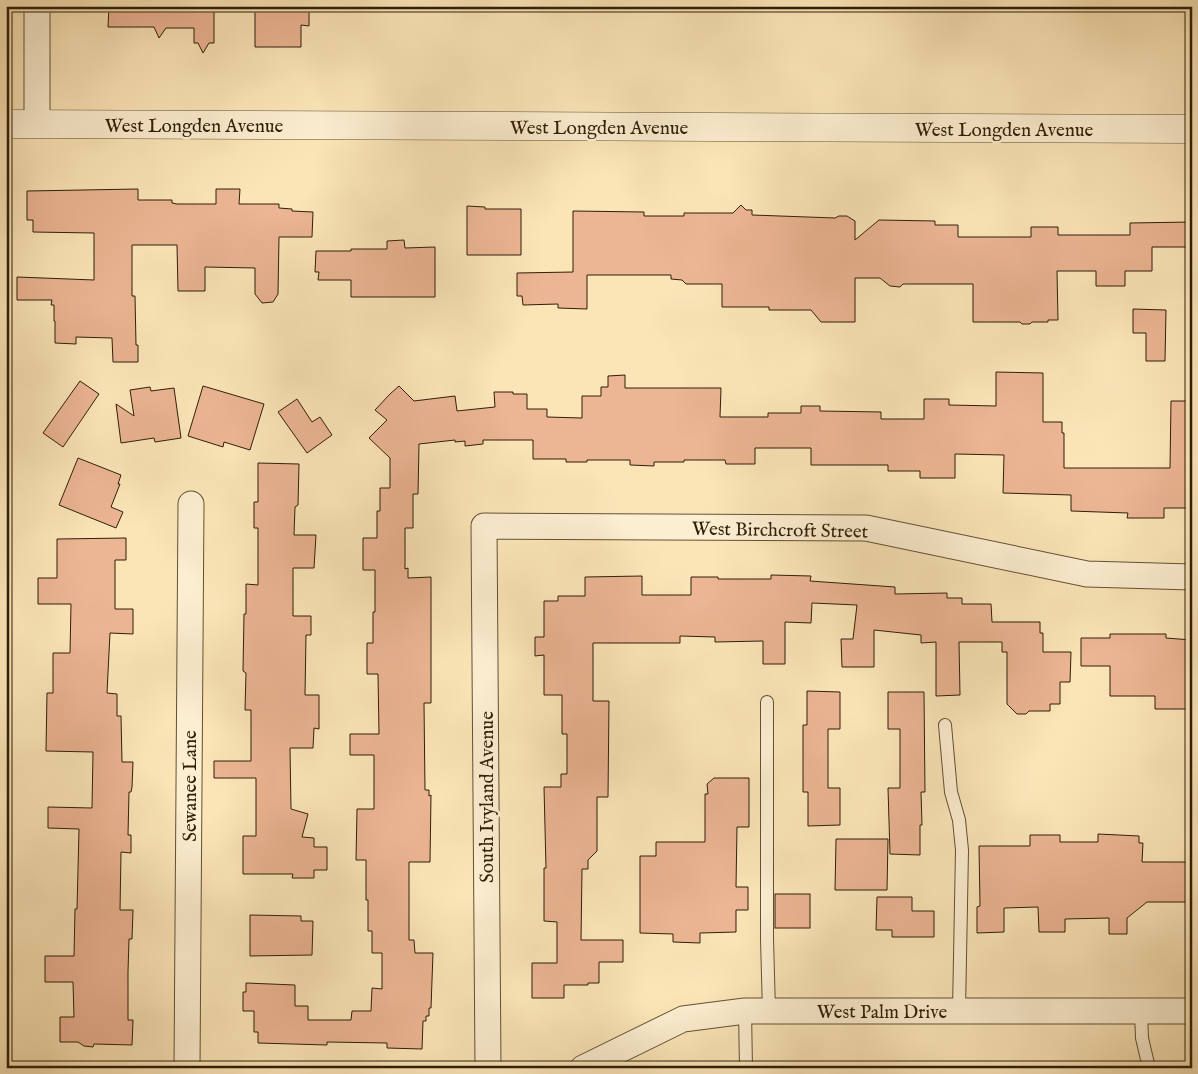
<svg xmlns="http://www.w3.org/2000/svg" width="1198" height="1074" viewBox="0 0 1198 1074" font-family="'IM FELL English',serif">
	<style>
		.building { fill: #ecb593; stroke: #2f1f0a }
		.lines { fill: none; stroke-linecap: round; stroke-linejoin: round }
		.service-casing { stroke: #625035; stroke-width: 14 }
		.minor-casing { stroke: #625035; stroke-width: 27 }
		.tertiary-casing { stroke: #625035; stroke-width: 29 }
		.service { stroke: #fceed0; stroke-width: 12 }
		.minor { stroke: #fceed0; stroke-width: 25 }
		.tertiary { stroke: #fceed0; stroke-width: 28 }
		.labels { text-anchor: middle; stroke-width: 5; stroke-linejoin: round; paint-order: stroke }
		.street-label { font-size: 19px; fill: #2f1f0a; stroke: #fceed0 }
	</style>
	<rect width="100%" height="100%" fill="#fbe5b7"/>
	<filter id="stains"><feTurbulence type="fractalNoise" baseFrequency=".004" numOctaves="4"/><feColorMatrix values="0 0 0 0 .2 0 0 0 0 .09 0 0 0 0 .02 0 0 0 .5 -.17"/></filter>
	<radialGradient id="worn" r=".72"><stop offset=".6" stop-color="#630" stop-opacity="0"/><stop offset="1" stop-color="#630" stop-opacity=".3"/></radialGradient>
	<g class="building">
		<path d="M 109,6 L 214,6 L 214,43 L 209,43 L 203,53 L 198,43 L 194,43 L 194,28 L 166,28 L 159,38 L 154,27 L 108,27 Z"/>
		<path d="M 255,6 L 309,6 L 309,26 L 301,25 L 301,47 L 255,47 Z"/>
		<path d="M 138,189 L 138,200 L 172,200 L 172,203 L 177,204 L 216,204 L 216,189 L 240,189 L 239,204 L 279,204 L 279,208 L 292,209 L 292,211 L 313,212 L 312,237 L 279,237 L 278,294 L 273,302 L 262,303 L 255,294 L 255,268 L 205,267 L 205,291 L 178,291 L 177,245 L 132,245 L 132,296 L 135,296 L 136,345 L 138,345 L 138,362 L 113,362 L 112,338 L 76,337 L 76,344 L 55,343 L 55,321 L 54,321 L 54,305 L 51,305 L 52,300 L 17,300 L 17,277 L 94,280 L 94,233 L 33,232 L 33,220 L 27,220 L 27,191 Z"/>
		<path d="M 741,205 L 746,210 L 752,210 L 752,215 L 835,218 L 839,216 L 847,216 L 855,221 L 855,240 L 879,220 L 935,221 L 935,225 L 958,225 L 958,237 L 1031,237 L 1031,227 L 1058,227 L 1058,235 L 1130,235 L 1130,223 L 1192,222 L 1192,247 L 1152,247 L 1152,271 L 1125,271 L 1125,286 L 1096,286 L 1096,271 L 1057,271 L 1058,320 L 1048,320 L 1048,322 L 1032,322 L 1030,324 L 1022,324 L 1020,322 L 973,322 L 973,284 L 903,284 L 900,287 L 890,286 L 880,278 L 855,278 L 855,322 L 821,322 L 811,310 L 769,310 L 769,307 L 722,307 L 722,284 L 686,284 L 682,280 L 671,279 L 671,275 L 587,275 L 587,309 L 558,308 L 558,304 L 523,305 L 522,296 L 517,296 L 517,273 L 573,272 L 573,211 L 644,212 L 644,216 L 684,216 L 684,213 L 733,213 Z"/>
		<path d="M 467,206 L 485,207 L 485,209 L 521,209 L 521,255 L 467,255 Z"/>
		<path d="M 404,240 L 405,248 L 435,247 L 435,297 L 351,297 L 351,280 L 318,280 L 319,272 L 315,272 L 316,251 L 351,251 L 351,249 L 387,249 L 387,241 Z"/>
		<path d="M 1133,309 L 1166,310 L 1165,361 L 1146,361 L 1146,333 L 1133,333 Z"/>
		<path d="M 996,372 L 1043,373 L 1043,422 L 1062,422 L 1062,433 L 1064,433 L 1064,468 L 1170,468 L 1171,401 L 1189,401 L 1189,455 L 1192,455 L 1192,508 L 1164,508 L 1164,518 L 1127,518 L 1128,513 L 1071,511 L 1071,495 L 1003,493 L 1004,455 L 955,454 L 955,478 L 920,478 L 920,471 L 888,471 L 888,465 L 811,465 L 811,448 L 755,448 L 755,464 L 726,464 L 725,460 L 684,460 L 684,462 L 654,462 L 654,466 L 630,465 L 630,460 L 587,460 L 587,462 L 566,462 L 566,459 L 533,459 L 533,440 L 483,440 L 483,444 L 465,446 L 465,441 L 455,442 L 455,440 L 419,444 L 418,494 L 413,494 L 413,528 L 405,528 L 405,569 L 408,568 L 408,578 L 431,577 L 431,703 L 424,703 L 425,790 L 429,790 L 429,796 L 431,795 L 430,862 L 409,862 L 409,940 L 414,940 L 415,953 L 433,953 L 431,1008 L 429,1008 L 429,1016 L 426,1016 L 426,1021 L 423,1021 L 422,1049 L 387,1048 L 387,1043 L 327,1042 L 327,1045 L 258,1043 L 258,1032 L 254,1032 L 254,1011 L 243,1011 L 243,992 L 246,992 L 246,983 L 295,985 L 295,1006 L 308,1006 L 308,1020 L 351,1020 L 352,1011 L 371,1011 L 372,988 L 382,989 L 382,953 L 372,953 L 372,931 L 368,931 L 368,900 L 366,900 L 366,860 L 356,860 L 357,809 L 374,809 L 374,755 L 350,755 L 350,734 L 379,734 L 378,674 L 367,674 L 367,643 L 373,643 L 373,612 L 375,612 L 375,570 L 363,570 L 363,538 L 377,538 L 377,511 L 380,511 L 380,488 L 390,488 L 390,458 L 369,438 L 387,420 L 375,410 L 390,394 L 399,386 L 414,401 L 455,396 L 457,411 L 495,407 L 494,392 L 513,392 L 513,394 L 527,394 L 527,409 L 547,409 L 547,417 L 582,418 L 582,396 L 601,396 L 601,387 L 608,387 L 608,376 L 625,375 L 625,388 L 721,388 L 720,417 L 768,417 L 768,413 L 801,413 L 801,406 L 820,406 L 820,411 L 881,412 L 881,419 L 924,419 L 924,399 L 949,399 L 949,405 L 996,406 Z"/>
		<path d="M 80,381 L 99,394 L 63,447 L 43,433 Z"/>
		<path d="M 203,386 L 264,404 L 250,450 L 224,442 L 223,447 L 188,436 Z"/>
		<path d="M 150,387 L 151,391 L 174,388 L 181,438 L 155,442 L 154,438 L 121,443 L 116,404 L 134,416 L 130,390 Z"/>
		<path d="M 297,399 L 312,422 L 320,417 L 332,435 L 307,453 L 278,412 Z"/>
		<path d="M 78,458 L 121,475 L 118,484 L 120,484 L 111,507 L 123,512 L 116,528 L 59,505 Z"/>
		<path d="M 258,463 L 299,464 L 298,505 L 295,507 L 294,535 L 316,535 L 314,568 L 293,568 L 293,616 L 311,616 L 311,635 L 306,635 L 305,695 L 319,695 L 319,729 L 314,728 L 313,748 L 290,748 L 291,809 L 308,814 L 302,837 L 314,838 L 314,847 L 327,847 L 327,870 L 314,870 L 314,878 L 292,878 L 293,874 L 243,874 L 243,836 L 256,836 L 256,778 L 214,778 L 214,761 L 251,761 L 251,710 L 245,710 L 246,673 L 243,671 L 244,614 L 246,614 L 246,584 L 258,585 L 258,528 L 254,528 L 254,502 L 258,502 Z"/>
		<path d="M 126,538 L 126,560 L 115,560 L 115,609 L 133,609 L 133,634 L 110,633 L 107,693 L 117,694 L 117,716 L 121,716 L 122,762 L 133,762 L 132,787 L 131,792 L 129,792 L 128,835 L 131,835 L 131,853 L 121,852 L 120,910 L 133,910 L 132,939 L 129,939 L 128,972 L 128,1020 L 133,1020 L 132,1045 L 94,1044 L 93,1047 L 84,1046 L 78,1042 L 60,1042 L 60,1017 L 74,1017 L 73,982 L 45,982 L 45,956 L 74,956 L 75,909 L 77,909 L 79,829 L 48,828 L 48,807 L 92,808 L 93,752 L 46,751 L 47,693 L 53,693 L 53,653 L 70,653 L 71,604 L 38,604 L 38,578 L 57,578 L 57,539 Z"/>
		<path d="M 771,575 L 811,576 L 810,581 L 895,587 L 895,594 L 947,593 L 947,598 L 962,598 L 962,604 L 991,604 L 992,622 L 1040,622 L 1040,633 L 1043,633 L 1043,652 L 1071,652 L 1070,682 L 1060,682 L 1060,704 L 1050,704 L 1050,711 L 1029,711 L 1026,714 L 1017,714 L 1007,704 L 1007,652 L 1002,652 L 1002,642 L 959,642 L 960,695 L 936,696 L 936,642 L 921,643 L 921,635 L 874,630 L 874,667 L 842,667 L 841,639 L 853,639 L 857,605 L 812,603 L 811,623 L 785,622 L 785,664 L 763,664 L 763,641 L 715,642 L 715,637 L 680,636 L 680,643 L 593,643 L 593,701 L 609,701 L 608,797 L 597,797 L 597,851 L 588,860 L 588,869 L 582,869 L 581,940 L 623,940 L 623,962 L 599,962 L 599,983 L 588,983 L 588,985 L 564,985 L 564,998 L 532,998 L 532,963 L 557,963 L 557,922 L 544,921 L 544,868 L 546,868 L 544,787 L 561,787 L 561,774 L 567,774 L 567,734 L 562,734 L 562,695 L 544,695 L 544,655 L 535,656 L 535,637 L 544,637 L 544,601 L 558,601 L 558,596 L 585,596 L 585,577 L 642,576 L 642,595 L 691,595 L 691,577 L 718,577 L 718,579 L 771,579 Z"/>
		<path d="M 1110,634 L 1166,634 L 1166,638 L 1192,640 L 1192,709 L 1155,709 L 1155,696 L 1110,696 L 1110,666 L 1081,666 L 1081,638 L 1110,638 Z"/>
		<path d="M 807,691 L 840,692 L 840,729 L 828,729 L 828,788 L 840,788 L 840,825 L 808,826 L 808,792 L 803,792 L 803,725 L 807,725 Z"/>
		<path d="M 888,692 L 924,692 L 925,792 L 921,792 L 922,825 L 920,825 L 920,855 L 890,854 L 888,788 L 900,788 L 900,729 L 888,729 Z"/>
		<path d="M 714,778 L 749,778 L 749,827 L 737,827 L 736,887 L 748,887 L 748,910 L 736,910 L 736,932 L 700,933 L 700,943 L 673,942 L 673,934 L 640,933 L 640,856 L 656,856 L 656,842 L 705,842 L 705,794 L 708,794 L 707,784 Z"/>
		<path d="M 1098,834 L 1139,836 L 1139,843 L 1143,843 L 1142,862 L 1192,862 L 1192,902 L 1147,902 L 1127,918 L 1127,934 L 1109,934 L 1109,918 L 1065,919 L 1065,932 L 1039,932 L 1038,907 L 1004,908 L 1004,932 L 977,933 L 977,907 L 980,906 L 979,846 L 1030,846 L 1030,835 L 1060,835 L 1060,842 L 1098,842 Z"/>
		<path d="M 836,839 L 888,839 L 887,890 L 835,890 Z"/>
		<rect x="775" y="894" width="35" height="34"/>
		<path d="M 877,897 L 912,897 L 912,911 L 934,911 L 934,937 L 892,937 L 892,930 L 876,930 Z"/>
		<path d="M 250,915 L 301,916 L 301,921 L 313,921 L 312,955 L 250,956 Z"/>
	</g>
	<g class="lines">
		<g class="service-casing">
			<g id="service">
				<path d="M 767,702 L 767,939 L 769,1011"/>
				<path d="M 945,725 L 951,792 L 959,820 L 962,850 L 959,1011"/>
				<path d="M 745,1011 L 746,1068"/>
				<path d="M 1141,1011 L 1142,1038 L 1149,1068"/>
			</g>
		</g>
		<g class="minor-casing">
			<g id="minor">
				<path d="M 37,124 L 37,6"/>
				<path d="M 187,1068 L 191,504"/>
				<path d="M 488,1068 L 484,526 L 866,528 L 1087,574 L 1192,577"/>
				<path d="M 583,1068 L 683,1019 L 745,1011 L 1192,1011"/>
			</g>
		</g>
		<g class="tertiary-casing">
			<path id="tertiary" d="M 6,124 L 1192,129"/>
		</g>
		<use href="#service" class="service"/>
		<use href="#minor" class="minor"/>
		<use href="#tertiary" class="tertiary"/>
	</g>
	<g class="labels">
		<g class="street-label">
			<text x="194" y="132">West Longden Avenue</text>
			<text x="599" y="134">West Longden Avenue</text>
			<text x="1004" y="136">West Longden Avenue</text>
			<text transform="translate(780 529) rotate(1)" y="7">West Birchcroft Street</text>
			<text transform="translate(189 786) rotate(-90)" y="7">Sewanee Lane</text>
			<text transform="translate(486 797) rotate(-90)" y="7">South Ivyland Avenue</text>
			<text x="882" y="1018">West Palm Drive</text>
		</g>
	</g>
	<rect width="1198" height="1074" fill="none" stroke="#fbe5b7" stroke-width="25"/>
	<rect x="8" y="8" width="1183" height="1059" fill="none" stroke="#2f1f0a" stroke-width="2.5"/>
	<rect x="12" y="12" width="1173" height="1049" fill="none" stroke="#2f1f0a"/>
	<rect width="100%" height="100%" filter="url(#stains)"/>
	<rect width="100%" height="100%" fill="url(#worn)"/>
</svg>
